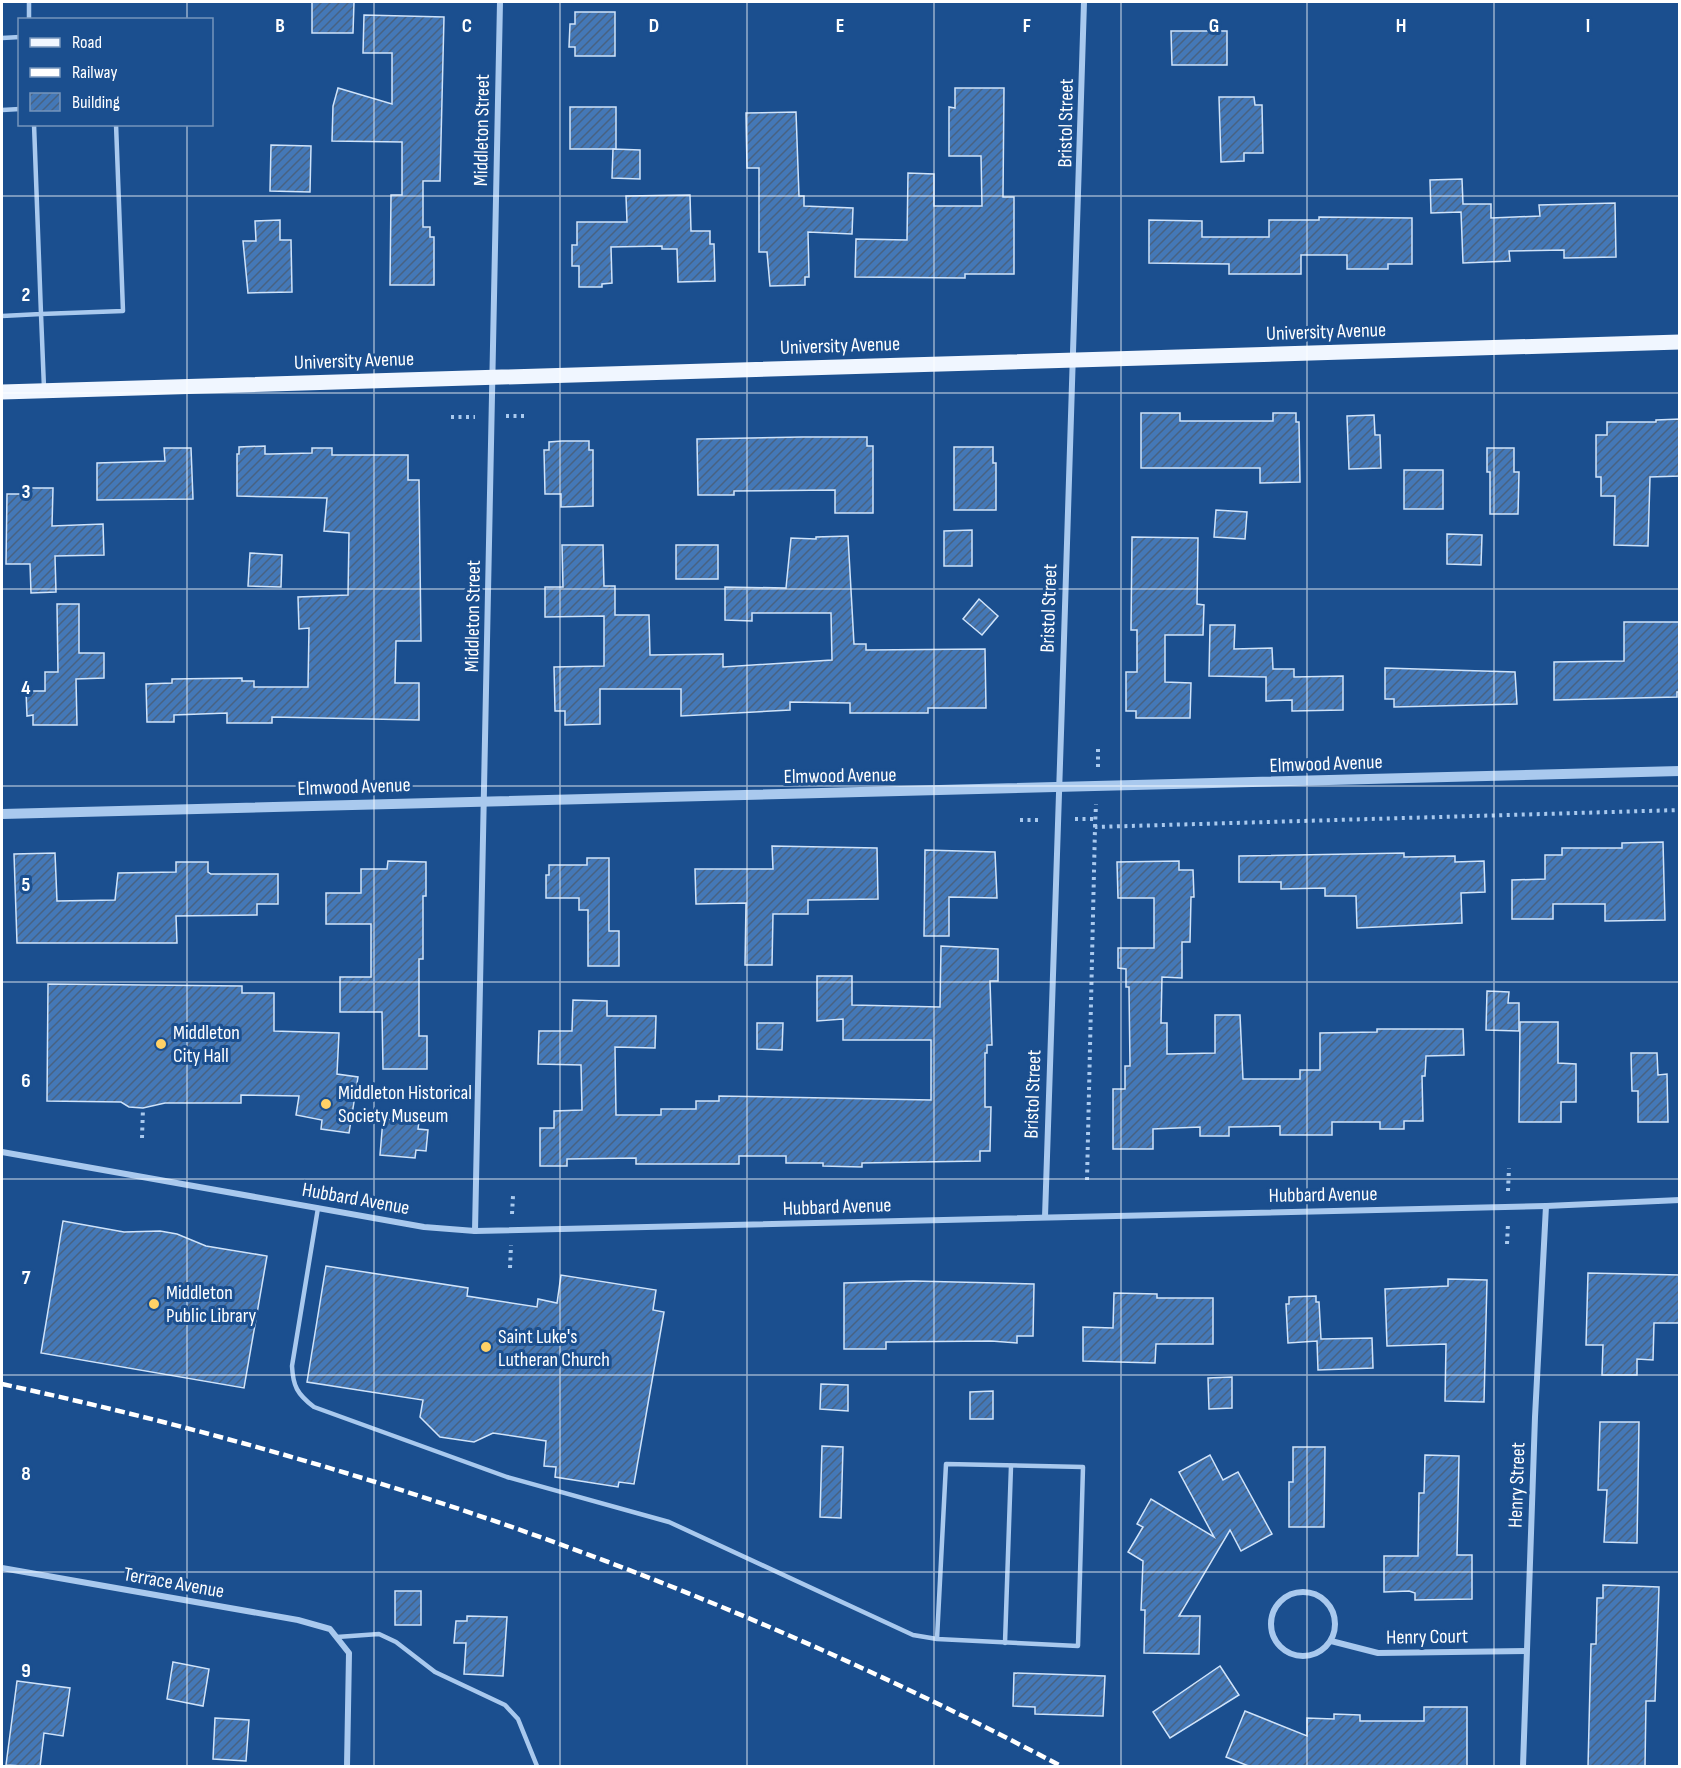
<svg xmlns="http://www.w3.org/2000/svg" width="1681" height="1768" viewBox="0 0 1681 1768" font-family="'Sofia Sans Condensed',sans-serif">
	<style>
		.building { fill: url(#building-hatch); stroke: #cfe3fa; stroke-width: 1.5 }
		.lines { fill: none; stroke-linecap: round; stroke-linejoin: round }
		.path { stroke: #a9c9ee; stroke-width: 4; stroke-dasharray: 3 4.5; stroke-linecap: butt }
		.service { stroke: #a9c9ee; stroke-width: 4.5 }
		.minor { stroke: #a9c9ee; stroke-width: 6 }
		.tertiary { stroke: #a9c9ee; stroke-width: 10 }
		.primary { stroke: #f0f6ff; stroke-width: 15 }
		.rail { stroke: #fff; stroke-width: 4.5; stroke-dasharray: 10 4.5; stroke-linecap: butt }
		.grid { fill: none; stroke: #fff; stroke-width: 1.5; stroke-opacity: 0.55 }
		.poi-dot { fill: #ffd166; stroke: #1b4f8f; stroke-width: 2 }
		.labels { text-anchor: middle; stroke-width: 6; stroke-linejoin: round; paint-order: stroke }
		.street-label { font-size: 20px; fill: #fff; stroke: #1b4f8f }
		.poi-label { font-size: 20px; fill: #fff; stroke: #1b4f8f; text-anchor: start }
		.grid-label { font-size: 20px; text-anchor: middle; font-weight: bold; fill: #fff; stroke: #1b4f8f; stroke-width: 6; stroke-linejoin: round; paint-order: stroke }
	</style>
	<defs>
		<pattern id="building-hatch" width="6" height="6" patternUnits="userSpaceOnUse" patternTransform="scale(1.5)"><rect width="6" height="6" fill="#4478b7"/><path d="M-1 1l2-2M0 6l6-6M5 7l2-2" fill="none" stroke="#486282"/></pattern>
	</defs>
	<rect width="100%" height="100%" fill="#1b4f8f"/>
	<g class="building">
		<path d="M 312,2 L 354,2 L 353,33 L 312,33 Z"/>
		<path d="M 575,12 L 615,12 L 615,56 L 575,56 L 575,47 L 569,47 L 570,24 L 575,24 Z"/>
		<path d="M 364,15 L 444,17 L 440,181 L 423,181 L 423,227 L 430,227 L 430,237 L 434,237 L 434,285 L 390,285 L 391,195 L 402,195 L 402,142 L 332,141 L 333,106 L 338,88 L 392,104 L 392,53 L 363,53 Z"/>
		<path d="M 1171,31 L 1227,31 L 1227,65 L 1172,65 Z"/>
		<path d="M 955,88 L 1004,88 L 1003,197 L 1014,197 L 1014,274 L 965,274 L 965,278 L 855,277 L 856,239 L 907,240 L 908,173 L 934,174 L 934,206 L 982,206 L 981,156 L 949,156 L 949,107 L 955,108 Z"/>
		<path d="M 1219,97 L 1254,97 L 1255,105 L 1262,105 L 1263,153 L 1244,153 L 1244,161 L 1221,162 Z"/>
		<rect x="570" y="107" width="46" height="42"/>
		<path d="M 796,112 L 799,196 L 804,196 L 804,206 L 853,208 L 852,234 L 808,232 L 809,277 L 805,277 L 805,285 L 770,286 L 767,252 L 759,252 L 759,168 L 747,168 L 746,113 Z"/>
		<path d="M 271,145 L 311,146 L 310,192 L 270,191 Z"/>
		<path d="M 613,149 L 640,150 L 640,179 L 612,178 Z"/>
		<path d="M 1462,179 L 1463,204 L 1491,204 L 1491,218 L 1540,216 L 1539,205 L 1615,203 L 1616,257 L 1564,258 L 1564,250 L 1509,251 L 1510,261 L 1463,263 L 1461,212 L 1431,213 L 1430,180 Z"/>
		<path d="M 690,195 L 691,231 L 710,231 L 710,244 L 714,244 L 715,281 L 678,282 L 677,249 L 662,249 L 662,246 L 611,247 L 612,283 L 602,284 L 602,287 L 579,287 L 579,266 L 572,266 L 572,245 L 577,245 L 577,222 L 627,222 L 626,196 Z"/>
		<path d="M 1319,217 L 1412,218 L 1412,264 L 1388,264 L 1388,269 L 1347,269 L 1347,255 L 1301,255 L 1301,274 L 1229,274 L 1229,264 L 1149,263 L 1149,220 L 1202,221 L 1202,237 L 1269,237 L 1269,220 L 1319,220 Z"/>
		<path d="M 280,220 L 280,240 L 291,240 L 292,292 L 248,293 L 243,241 L 256,241 L 255,221 Z"/>
		<path d="M 1141,413 L 1180,413 L 1180,421 L 1273,421 L 1273,413 L 1296,413 L 1296,422 L 1299,422 L 1300,482 L 1260,483 L 1260,468 L 1141,468 Z"/>
		<path d="M 1374,415 L 1375,435 L 1380,435 L 1381,468 L 1349,469 L 1347,416 Z"/>
		<path d="M 1680,419 L 1680,476 L 1650,477 L 1648,546 L 1614,545 L 1615,496 L 1601,496 L 1601,477 L 1596,477 L 1596,435 L 1607,435 L 1607,422 L 1656,422 L 1656,420 Z"/>
		<path d="M 802,437 L 867,437 L 867,446 L 873,446 L 873,513 L 835,513 L 835,490 L 734,491 L 734,495 L 698,495 L 697,439 Z"/>
		<path d="M 562,441 L 589,441 L 589,450 L 593,450 L 593,506 L 561,507 L 561,494 L 545,494 L 544,450 L 549,450 L 549,442 Z"/>
		<path d="M 265,446 L 265,454 L 270,454 L 312,453 L 312,448 L 332,448 L 332,455 L 408,455 L 408,480 L 419,480 L 421,641 L 396,641 L 395,683 L 419,683 L 419,720 L 272,717 L 272,723 L 227,723 L 227,713 L 174,715 L 174,722 L 147,722 L 146,684 L 172,683 L 172,679 L 242,678 L 242,681 L 254,681 L 254,687 L 308,687 L 309,628 L 299,629 L 298,597 L 348,595 L 349,533 L 324,531 L 327,498 L 237,496 L 237,454 L 239,454 L 239,447 Z"/>
		<path d="M 954,447 L 993,447 L 993,463 L 996,463 L 996,510 L 954,510 Z"/>
		<path d="M 164,448 L 191,448 L 193,499 L 97,500 L 97,463 L 165,461 Z"/>
		<path d="M 1487,448 L 1514,448 L 1514,472 L 1519,472 L 1518,514 L 1490,514 L 1490,472 L 1487,472 Z"/>
		<rect x="1404" y="470" width="39" height="39"/>
		<path d="M 26,488 L 53,488 L 52,526 L 103,524 L 104,555 L 55,556 L 56,592 L 31,593 L 30,564 L 6,564 L 7,494 L 26,494 Z"/>
		<path d="M 1216,510 L 1247,512 L 1245,539 L 1214,537 Z"/>
		<path d="M 972,530 L 972,566 L 944,566 L 944,531 Z"/>
		<path d="M 1447,534 L 1482,535 L 1481,565 L 1447,564 Z"/>
		<path d="M 848,536 L 854,644 L 866,644 L 866,650 L 985,649 L 986,708 L 928,708 L 928,713 L 850,713 L 850,703 L 790,702 L 790,710 L 681,716 L 681,689 L 600,689 L 600,724 L 565,725 L 565,711 L 555,711 L 554,667 L 604,666 L 604,616 L 545,617 L 545,587 L 563,587 L 562,545 L 603,545 L 604,586 L 615,586 L 615,615 L 649,615 L 650,655 L 723,654 L 723,667 L 832,660 L 831,613 L 752,613 L 752,621 L 725,620 L 725,587 L 786,588 L 791,538 L 816,539 L 816,537 Z"/>
		<path d="M 1132,537 L 1198,538 L 1197,604 L 1204,605 L 1203,635 L 1165,635 L 1165,682 L 1191,683 L 1190,718 L 1136,718 L 1136,711 L 1126,711 L 1126,672 L 1137,672 L 1137,630 L 1131,630 Z"/>
		<rect x="676" y="545" width="42" height="34"/>
		<path d="M 250,553 L 282,555 L 281,587 L 248,586 Z"/>
		<path d="M 979,599 L 998,616 L 982,635 L 963,619 Z"/>
		<path d="M 57,604 L 79,604 L 79,653 L 104,653 L 104,678 L 76,679 L 77,725 L 33,725 L 33,715 L 27,716 L 26,691 L 45,691 L 45,672 L 58,672 Z"/>
		<path d="M 1624,622 L 1680,622 L 1680,692 L 1677,692 L 1677,697 L 1554,700 L 1554,662 L 1624,661 Z"/>
		<path d="M 1210,625 L 1235,625 L 1234,649 L 1272,648 L 1273,669 L 1294,669 L 1294,677 L 1343,676 L 1343,710 L 1292,711 L 1292,700 L 1266,701 L 1266,677 L 1209,676 Z"/>
		<path d="M 1385,668 L 1515,672 L 1517,704 L 1394,707 L 1394,699 L 1385,699 Z"/>
		<path d="M 1663,842 L 1665,920 L 1605,921 L 1605,904 L 1553,904 L 1553,919 L 1512,919 L 1512,880 L 1545,879 L 1545,855 L 1562,855 L 1562,848 L 1622,848 L 1622,843 Z"/>
		<path d="M 772,846 L 877,848 L 878,899 L 808,900 L 808,914 L 773,914 L 772,965 L 745,965 L 746,903 L 696,904 L 695,869 L 773,869 Z"/>
		<path d="M 925,850 L 995,852 L 997,898 L 949,897 L 949,936 L 924,936 Z"/>
		<path d="M 55,853 L 57,901 L 115,900 L 118,873 L 176,872 L 176,862 L 208,862 L 208,872 L 211,874 L 278,874 L 278,904 L 257,904 L 257,915 L 176,916 L 177,943 L 17,943 L 14,854 Z"/>
		<path d="M 1404,853 L 1404,857 L 1455,856 L 1455,862 L 1484,861 L 1485,892 L 1461,893 L 1462,923 L 1357,928 L 1356,896 L 1325,896 L 1325,888 L 1281,889 L 1281,882 L 1239,882 L 1239,856 Z"/>
		<path d="M 587,858 L 609,858 L 609,931 L 619,931 L 619,966 L 588,966 L 588,910 L 579,910 L 579,898 L 546,898 L 546,875 L 549,875 L 549,865 L 587,865 Z"/>
		<path d="M 388,861 L 426,862 L 426,896 L 423,896 L 423,959 L 419,959 L 419,1036 L 427,1036 L 427,1069 L 383,1069 L 382,1012 L 340,1012 L 340,977 L 371,977 L 371,924 L 326,924 L 326,893 L 361,893 L 361,869 L 387,869 Z"/>
		<path d="M 1179,861 L 1179,870 L 1193,870 L 1194,897 L 1191,897 L 1190,942 L 1182,942 L 1182,978 L 1162,977 L 1161,1023 L 1167,1023 L 1167,1054 L 1215,1053 L 1215,1015 L 1240,1015 L 1243,1079 L 1300,1079 L 1300,1070 L 1320,1070 L 1320,1033 L 1377,1032 L 1377,1029 L 1463,1029 L 1464,1055 L 1426,1056 L 1425,1076 L 1422,1076 L 1423,1121 L 1404,1121 L 1404,1129 L 1380,1129 L 1380,1122 L 1332,1122 L 1332,1135 L 1280,1135 L 1280,1126 L 1229,1127 L 1229,1136 L 1200,1136 L 1200,1127 L 1153,1129 L 1153,1149 L 1113,1149 L 1113,1089 L 1125,1089 L 1125,1066 L 1130,1066 L 1129,987 L 1126,987 L 1126,969 L 1118,968 L 1118,948 L 1154,948 L 1154,898 L 1118,898 L 1117,862 Z"/>
		<path d="M 941,946 L 998,949 L 998,981 L 990,981 L 992,1045 L 987,1045 L 987,1053 L 985,1053 L 985,1107 L 991,1107 L 990,1151 L 980,1151 L 980,1161 L 862,1163 L 862,1167 L 823,1166 L 823,1163 L 786,1163 L 786,1156 L 739,1156 L 739,1164 L 636,1164 L 636,1158 L 567,1159 L 567,1166 L 540,1166 L 540,1128 L 554,1128 L 554,1111 L 582,1110 L 581,1065 L 538,1064 L 539,1031 L 572,1031 L 573,1000 L 607,1001 L 607,1016 L 656,1016 L 655,1048 L 615,1047 L 616,1115 L 661,1115 L 661,1109 L 696,1109 L 696,1101 L 719,1101 L 719,1096 L 931,1100 L 931,1040 L 843,1040 L 843,1019 L 817,1021 L 817,976 L 852,976 L 852,1005 L 940,1007 Z"/>
		<path d="M 48,984 L 242,986 L 242,993 L 274,993 L 274,1031 L 339,1033 L 337,1074 L 358,1077 L 349,1133 L 321,1129 L 322,1120 L 296,1115 L 299,1096 L 241,1095 L 241,1103 L 165,1103 L 143,1108 L 129,1107 L 121,1102 L 47,1101 Z"/>
		<path d="M 1487,991 L 1509,992 L 1508,1003 L 1519,1003 L 1519,1031 L 1486,1030 Z"/>
		<path d="M 1520,1022 L 1558,1022 L 1558,1063 L 1576,1064 L 1576,1102 L 1561,1102 L 1561,1122 L 1519,1122 Z"/>
		<path d="M 757,1023 L 783,1023 L 782,1050 L 757,1049 Z"/>
		<path d="M 1631,1053 L 1657,1053 L 1658,1075 L 1667,1074 L 1668,1122 L 1638,1122 L 1638,1091 L 1632,1091 Z"/>
		<path d="M 383,1119 L 419,1121 L 418,1129 L 428,1130 L 426,1151 L 416,1150 L 415,1158 L 380,1155 Z"/>
		<path d="M 63,1221 L 124,1232 L 160,1231 L 177,1234 L 206,1246 L 267,1256 L 244,1388 L 41,1353 Z"/>
		<path d="M 326,1266 L 468,1288 L 467,1296 L 537,1307 L 538,1299 L 557,1303 L 561,1275 L 656,1290 L 653,1310 L 664,1312 L 634,1484 L 619,1482 L 618,1487 L 555,1477 L 556,1467 L 544,1466 L 546,1441 L 493,1433 L 474,1442 L 440,1437 L 420,1417 L 423,1400 L 307,1382 Z"/>
		<path d="M 1588,1273 L 1680,1275 L 1680,1323 L 1654,1323 L 1653,1360 L 1637,1359 L 1637,1375 L 1602,1375 L 1603,1345 L 1586,1345 Z"/>
		<path d="M 1448,1279 L 1487,1280 L 1484,1402 L 1445,1401 L 1446,1344 L 1387,1346 L 1385,1289 L 1448,1286 Z"/>
		<path d="M 913,1281 L 1034,1284 L 1033,1336 L 1017,1336 L 1017,1343 L 991,1341 L 886,1342 L 886,1349 L 844,1349 L 844,1283 Z"/>
		<path d="M 1114,1293 L 1157,1294 L 1157,1298 L 1213,1298 L 1213,1344 L 1156,1344 L 1155,1363 L 1083,1361 L 1083,1327 L 1113,1328 Z"/>
		<path d="M 1316,1296 L 1316,1302 L 1319,1302 L 1321,1339 L 1372,1338 L 1373,1368 L 1318,1370 L 1317,1341 L 1288,1343 L 1286,1304 L 1289,1304 L 1289,1297 Z"/>
		<path d="M 1232,1377 L 1232,1408 L 1209,1409 L 1208,1378 Z"/>
		<path d="M 821,1384 L 848,1385 L 848,1411 L 820,1409 Z"/>
		<path d="M 993,1391 L 993,1419 L 970,1419 L 970,1392 Z"/>
		<path d="M 1600,1422 L 1639,1422 L 1637,1543 L 1604,1542 L 1607,1490 L 1598,1490 Z"/>
		<path d="M 822,1446 L 843,1447 L 841,1518 L 820,1517 Z"/>
		<path d="M 1293,1447 L 1325,1447 L 1324,1527 L 1289,1527 L 1289,1482 L 1293,1482 Z"/>
		<path d="M 1210,1455 L 1223,1480 L 1238,1472 L 1272,1534 L 1241,1551 L 1230,1530 L 1179,1616 L 1200,1616 L 1199,1654 L 1144,1653 L 1145,1610 L 1141,1610 L 1143,1561 L 1128,1552 L 1143,1527 L 1137,1524 L 1151,1499 L 1214,1537 L 1179,1472 Z"/>
		<path d="M 1425,1455 L 1459,1456 L 1457,1555 L 1472,1555 L 1472,1599 L 1415,1600 L 1415,1593 L 1409,1591 L 1384,1592 L 1384,1556 L 1418,1556 L 1419,1493 L 1424,1493 Z"/>
		<path d="M 1603,1585 L 1659,1587 L 1655,1701 L 1646,1701 L 1645,1767 L 1588,1767 L 1591,1644 L 1596,1644 L 1597,1598 L 1603,1598 Z"/>
		<rect x="395" y="1591" width="26" height="34"/>
		<path d="M 467,1616 L 507,1617 L 503,1676 L 464,1674 L 466,1643 L 454,1643 L 456,1621 L 467,1621 Z"/>
		<path d="M 173,1662 L 209,1669 L 203,1706 L 167,1699 Z"/>
		<path d="M 1220,1666 L 1239,1695 L 1170,1738 L 1153,1712 Z"/>
		<path d="M 1014,1673 L 1105,1676 L 1103,1716 L 1035,1714 L 1035,1707 L 1013,1706 Z"/>
		<path d="M 17,1681 L 70,1688 L 63,1736 L 44,1733 L 40,1767 L 6,1765 Z"/>
		<path d="M 1424,1707 L 1467,1707 L 1467,1767 L 1251,1767 L 1226,1757 L 1245,1711 L 1307,1736 L 1307,1718 L 1334,1719 L 1334,1714 L 1360,1715 L 1360,1721 L 1424,1721 Z"/>
		<path d="M 215,1718 L 249,1720 L 246,1761 L 213,1759 Z"/>
	</g>
	<g class="lines">
		<g class="path">
			<path d="M 506,416 L 528,416"/>
			<path d="M 451,417 L 475,417"/>
			<path d="M 1098,767 L 1098,749"/>
			<path d="M 1075,819 L 1096,819"/>
			<path d="M 1020,820 L 1041,820"/>
			<path d="M 1095,827 L 1096,804"/>
			<path d="M 142,1138 L 143,1108"/>
			<path d="M 1087,1180 L 1095,827 L 1680,810"/>
			<path d="M 1508,1191 L 1509,1168"/>
			<path d="M 512,1214 L 513,1196"/>
			<path d="M 1507,1244 L 1508,1223"/>
			<path d="M 510,1268 L 511,1245"/>
		</g>
		<g class="service">
			<path d="M 29,2 L 29,20"/>
			<path d="M 2,38 L 20,37"/>
			<path d="M 2,110 L 20,109"/>
			<path d="M 2,316 L 41,314 L 34,124"/>
			<path d="M 44,388 L 41,314 L 123,311 L 116,124"/>
			<path d="M 318,1208 L 292,1366 C 293,1386 297,1394 314,1407 L 507,1477 L 669,1522 L 913,1635 L 937,1639 L 1078,1646 L 1083,1467 L 946,1464 L 937,1639"/>
			<path d="M 337,1637 L 379,1634 L 396,1642 L 435,1672 L 505,1705 L 518,1719 L 537,1766"/>
			<path d="M 1005,1643 L 1011,1466"/>
		</g>
		<g class="minor">
			<path d="M 2,1152 L 424,1227 L 475,1231 L 1546,1206 L 1680,1200"/>
			<path d="M 1045,1217 C 1057,812 1074,407 1084,2"/>
			<path d="M 475,1231 L 500,2"/>
			<path d="M 2,1568 L 298,1620 L 330,1629 L 349,1653 L 347,1766"/>
			<circle cx="1303" cy="1624" r="32"/>
			<path d="M 1331,1641 L 1378,1653 L 1526,1651"/>
			<path d="M 1523,1766 L 1535,1417 L 1546,1206"/>
		</g>
		<path class="tertiary" d="M 2,814 L 1680,771"/>
		<path class="primary" d="M 2,392 L 1680,342"/>
		<path class="rail" d="M 2,1384 C 375,1465 723,1588 1061,1766"/>
	</g>
	<path class="grid" d="M 187,2 L 187,20M 374,2 L 374,1766M 560,2 L 560,1766M 747,2 L 747,1766M 934,2 L 934,1766M 1121,2 L 1121,1766M 1307,2 L 1307,1766M 1494,2 L 1494,1766M 187,124 L 187,1766M 2,196 L 1680,196M 2,393 L 1680,393M 2,589 L 1680,589M 2,786 L 1680,786M 2,982 L 1680,982M 2,1179 L 1680,1179M 2,1375 L 1680,1375M 2,1572 L 1680,1572"/>
	<g class="poi-dot">
		<circle cx="161" cy="1044" r="6"/>
		<circle cx="326" cy="1104" r="6"/>
		<circle cx="154" cy="1304" r="6"/>
		<circle cx="486" cy="1347" r="6"/>
	</g>
	<g class="labels">
		<g class="street-label">
			<text transform="translate(1065 123) rotate(-89)" y="7">Bristol Street</text>
			<text transform="translate(481 130) rotate(-89)" y="7">Middleton Street</text>
			<text transform="translate(1326 331) rotate(-2)" y="7">University Avenue</text>
			<text transform="translate(840 345) rotate(-2)" y="7">University Avenue</text>
			<text transform="translate(354 360) rotate(-2)" y="7">University Avenue</text>
			<text transform="translate(1048 608) rotate(-88)" y="7">Bristol Street</text>
			<text transform="translate(472 616) rotate(-89)" y="7">Middleton Street</text>
			<text transform="translate(1326 763) rotate(-2)" y="7">Elmwood Avenue</text>
			<text transform="translate(840 775) rotate(-1)" y="7">Elmwood Avenue</text>
			<text transform="translate(354 786) rotate(-2)" y="7">Elmwood Avenue</text>
			<text transform="translate(1032 1094) rotate(-88)" y="7">Bristol Street</text>
			<text transform="translate(1323 1194) rotate(-1)" y="7">Hubbard Avenue</text>
			<text transform="translate(356 1198) rotate(10)" y="7">Hubbard Avenue</text>
			<text transform="translate(837 1206) rotate(-2)" y="7">Hubbard Avenue</text>
			<text transform="translate(1516 1485) rotate(-88)" y="7">Henry Street</text>
			<text transform="translate(174 1582) rotate(10)" y="7">Terrace Avenue</text>
			<text transform="translate(1427 1636) rotate(-1)" y="7">Henry Court</text>
		</g>
		<g class="poi-label">
			<text x="173" y="1039">Middleton<tspan x="173" dy="23">City Hall</tspan></text>
			<text x="338" y="1099">Middleton Historical<tspan x="338" dy="23">Society Museum</tspan></text>
			<text x="166" y="1299">Middleton<tspan x="166" dy="23">Public Library</tspan></text>
			<text x="498" y="1343">Saint Luke's<tspan x="498" dy="23">Lutheran Church</tspan></text>
		</g>
	</g>
	<g class="grid-label">
		<text x="280" y="32">B</text>
		<text x="467" y="32">C</text>
		<text x="654" y="32">D</text>
		<text x="840" y="32">E</text>
		<text x="1027" y="32">F</text>
		<text x="1214" y="32">G</text>
		<text x="1401" y="32">H</text>
		<text x="1588" y="32">I</text>
		<text x="26" y="301">2</text>
		<text x="26" y="498">3</text>
		<text x="26" y="694">4</text>
		<text x="26" y="891">5</text>
		<text x="26" y="1087">6</text>
		<text x="26" y="1284">7</text>
		<text x="26" y="1480">8</text>
		<text x="26" y="1677">9</text>
	</g>
	<rect width="1681" height="1768" fill="none" stroke="#ffffff" stroke-width="6"/>
	<rect x="18" y="18" width="195" height="108" fill="#1b4f8f" stroke="#7695bc" stroke-width="1.5"/>
	<rect x="30" y="38" width="30" height="9" fill="#f0f6ff" stroke="#7695bc" stroke-width="1.5"/>
	<text x="72" y="48" font-size="18" fill="#ffffff">Road</text>
	<rect x="30" y="68" width="30" height="9" fill="#ffffff" stroke="#7695bc" stroke-width="1.5"/>
	<text x="72" y="78" font-size="18" fill="#ffffff">Railway</text>
	<rect x="30" y="93" width="30" height="18" fill="url(#building-hatch)" stroke="#7695bc" stroke-width="1.5"/>
	<text x="72" y="108" font-size="18" fill="#ffffff">Building</text>
</svg>
